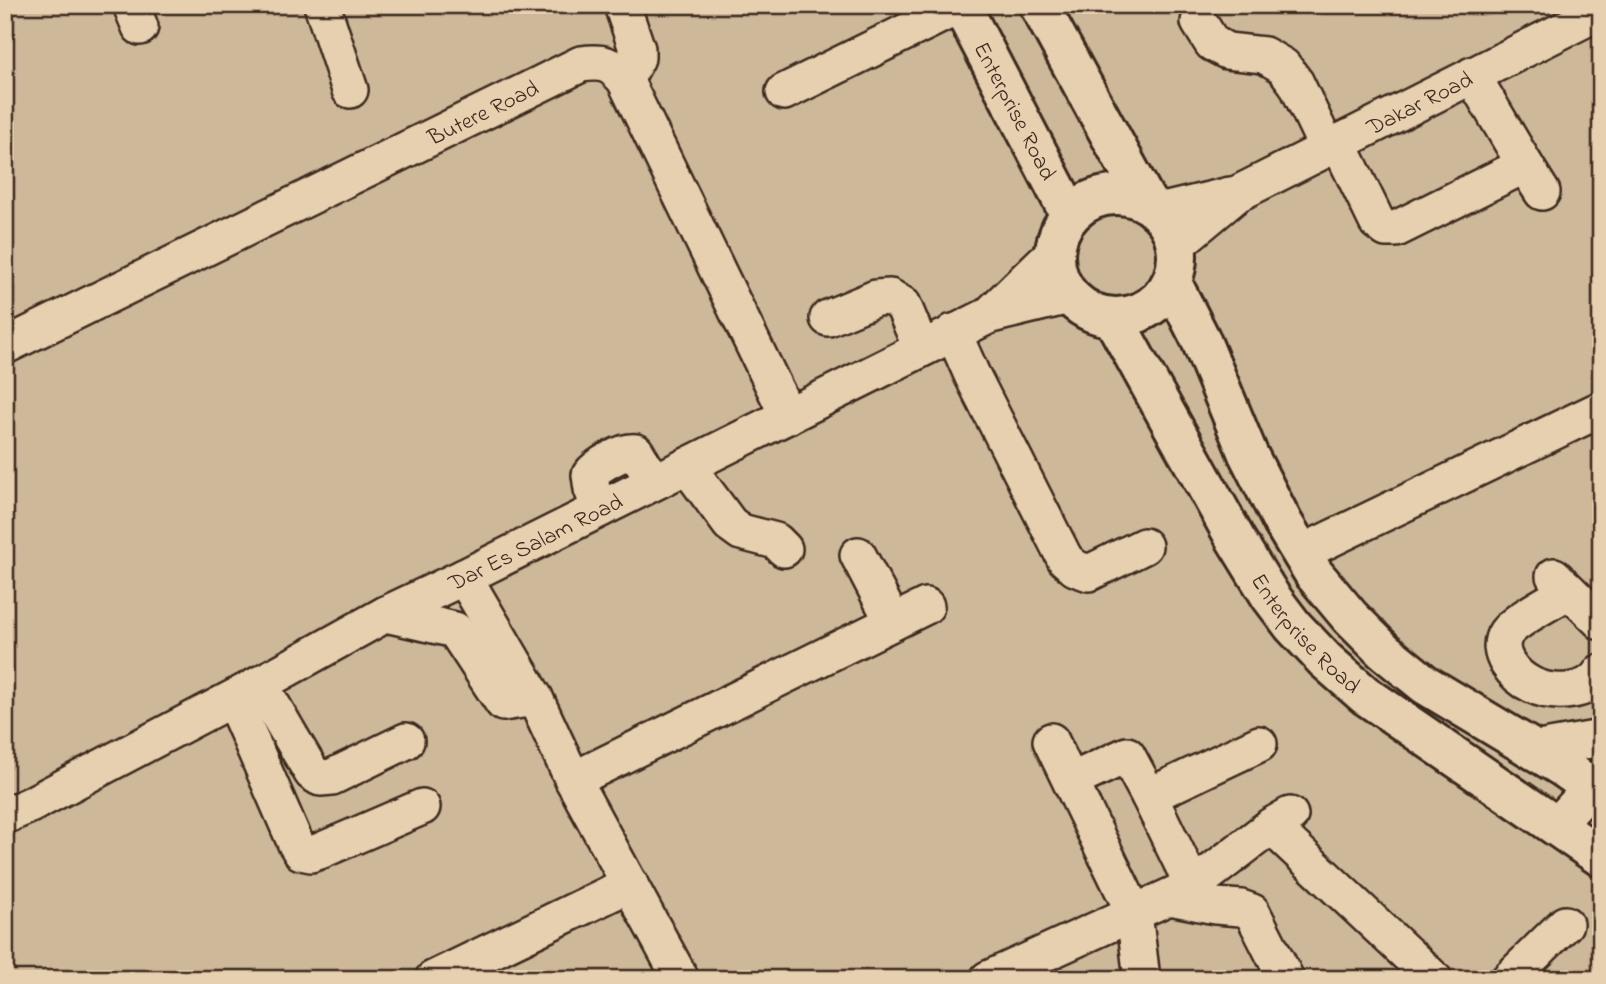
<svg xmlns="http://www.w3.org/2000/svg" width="1606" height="984" viewBox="0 0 1606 984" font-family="'Indie Flower',sans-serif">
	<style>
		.built { fill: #ceb89a }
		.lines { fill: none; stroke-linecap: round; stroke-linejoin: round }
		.minor-casing { stroke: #3b2a1e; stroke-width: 40 }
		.major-casing { stroke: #3b2a1e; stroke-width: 44 }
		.minor { stroke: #e7d0b0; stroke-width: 35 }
		.major { stroke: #e7d0b0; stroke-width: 38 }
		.labels { text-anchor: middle; stroke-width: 5; stroke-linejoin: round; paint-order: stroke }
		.street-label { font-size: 23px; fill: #3b2a1e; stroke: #e7d0b0 }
	</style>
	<rect width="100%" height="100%" fill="#ddc6a7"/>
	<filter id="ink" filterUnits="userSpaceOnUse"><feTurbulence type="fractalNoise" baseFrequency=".0143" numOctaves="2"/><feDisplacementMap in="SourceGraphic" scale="14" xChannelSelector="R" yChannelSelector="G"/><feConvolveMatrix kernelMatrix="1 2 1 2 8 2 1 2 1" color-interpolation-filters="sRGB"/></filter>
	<g filter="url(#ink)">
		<rect class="built" x="5" y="5" width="1596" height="974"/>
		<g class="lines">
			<g class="minor-casing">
				<g id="minor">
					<path d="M 131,5 L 140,27"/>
					<path d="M 322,5 L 350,90"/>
					<path d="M 622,5 L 637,49 L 637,58 L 625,80"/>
					<path d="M 1199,22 L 1212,43 L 1227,51 L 1264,55 L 1283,66 L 1296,83 L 1327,148"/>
					<path d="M 784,92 L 961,5"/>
					<path d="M 1338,142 L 1377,222 L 1386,229 L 1396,229 L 1525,165 L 1472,75"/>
					<path d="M 1525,165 L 1542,192"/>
					<path d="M 1159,212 L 1230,195"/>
					<path id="s1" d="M 1177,244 L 1237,194 L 1601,11"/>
					<path d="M 991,315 L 1069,296"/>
					<path d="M 828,318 L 876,298 L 890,297 L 903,305 L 921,348"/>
					<path d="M 953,332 L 972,375 L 1065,559 L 1075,568 L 1089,573 L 1144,546"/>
					<path id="s2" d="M 5,346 L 581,64 C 603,61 610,63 625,80 L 788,416"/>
					<path d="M 687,466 L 730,524 L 741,532 L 776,541 L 784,549"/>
					<path d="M 600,509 L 592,489 L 590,475 C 597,465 624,450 636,452 L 654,482"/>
					<path d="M 1301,553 L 1601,409"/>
					<path d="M 858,555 L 893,622"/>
					<path d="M 1554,576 L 1601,622"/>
					<path d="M 464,577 L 535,698 L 573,780 L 681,979"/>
					<path d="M 1569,591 C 1554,600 1515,620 1506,633 C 1493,653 1515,677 1532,685 C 1553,695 1589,694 1601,672"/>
					<path d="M 386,614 L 455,630 L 503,703 L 535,698"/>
					<path d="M 260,684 L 312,773 L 320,778 L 332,777 L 406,741"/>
					<path d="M 233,699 L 296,844 L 301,852 L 311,854 L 320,851 L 422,807"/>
					<path d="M 1051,741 L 1134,913 L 1142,979"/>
					<path d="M 1533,750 L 1601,738"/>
					<path d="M 573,780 L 926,606"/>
					<path d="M 1071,781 L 1127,755 L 1149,796 L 1193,886 L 1271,826 L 1290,815"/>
					<path d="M 1149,796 L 1259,744"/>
					<path id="s3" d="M 5,816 L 30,805 L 260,684 L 386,614 L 464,577 L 988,316 L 1054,252"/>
					<path d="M 1271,826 L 1434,979"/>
					<path d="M 1556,826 L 1601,777"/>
					<path d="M 1170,897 L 1216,906 L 1241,908 L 1252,912 L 1286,979"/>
					<path d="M 433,979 L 630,884"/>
					<path d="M 988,979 L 1193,886"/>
					<path d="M 1509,979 L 1565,924"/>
				</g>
			</g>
			<g class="major-casing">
				<g id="major">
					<path id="s4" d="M 961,5 L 1070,215"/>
					<path d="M 1039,5 L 1147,203"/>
					<circle cx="1116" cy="256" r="61"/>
					<path d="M 1172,283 L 1200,338 L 1248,454 L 1283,523 L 1314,574 L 1350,617 L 1384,651 L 1426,685 L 1564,768 L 1601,794"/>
					<path id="s5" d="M 1113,318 L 1236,540 L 1271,597 L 1293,626 L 1325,660 L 1365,695 L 1601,857"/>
				</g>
			</g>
			<use href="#minor" class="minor"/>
			<use href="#major" class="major"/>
		</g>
	</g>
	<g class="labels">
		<g class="street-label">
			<text dy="8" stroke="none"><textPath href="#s1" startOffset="282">Dakar Road</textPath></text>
			<text dy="8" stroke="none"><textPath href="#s4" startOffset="119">Enterprise Road</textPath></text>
			<text dy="8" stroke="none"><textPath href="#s2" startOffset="532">Butere Road</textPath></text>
			<text dy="8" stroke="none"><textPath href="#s3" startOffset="597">Dar Es Salam Road</textPath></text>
			<text dy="8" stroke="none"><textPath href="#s5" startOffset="371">Enterprise Road</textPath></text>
		</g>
	</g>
	<rect width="1606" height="984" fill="none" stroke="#e7d0b0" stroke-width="28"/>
	<rect x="14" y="14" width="1578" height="956" fill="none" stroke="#3b2a1e" stroke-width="2.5" filter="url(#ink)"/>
</svg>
